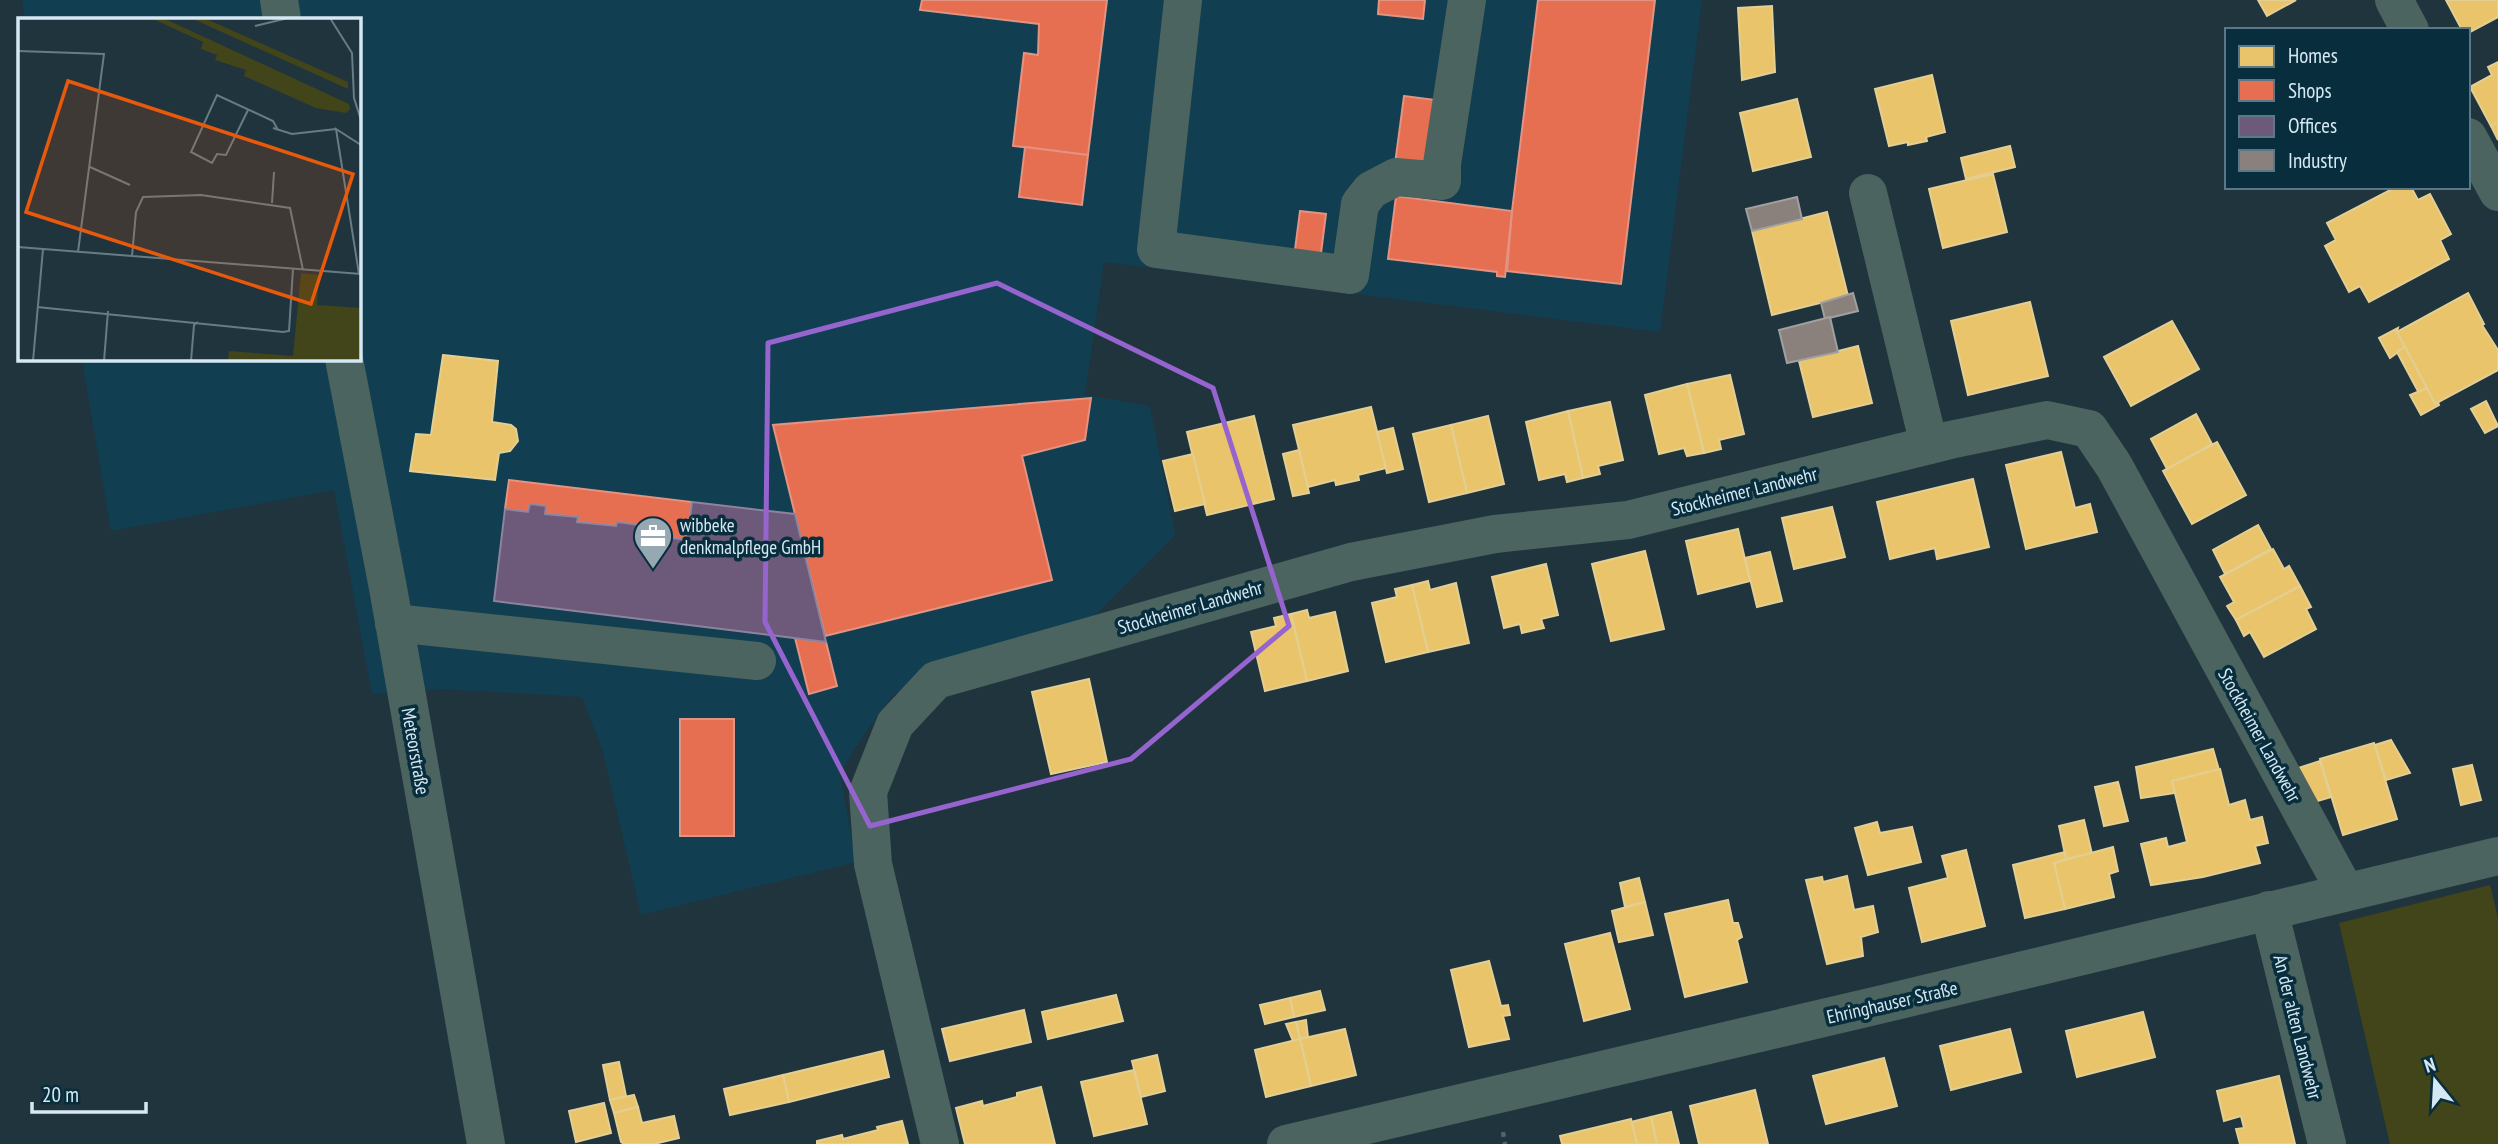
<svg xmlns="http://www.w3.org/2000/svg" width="2498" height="1144" viewBox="0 0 2498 1144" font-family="'PT Sans Narrow',sans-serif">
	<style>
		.built { fill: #123e51 }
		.green { fill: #424419 }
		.homes { fill: #e9c46a; stroke: #e3cf93; stroke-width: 2 }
		.shops { fill: #e76f51; stroke: #e29382; stroke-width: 2 }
		.offices { fill: #6d597a; stroke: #8c849e; stroke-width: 2 }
		.industry { fill: #8a817c; stroke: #a0a0a0; stroke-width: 2 }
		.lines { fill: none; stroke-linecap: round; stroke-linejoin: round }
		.path { stroke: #516564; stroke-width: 4.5; stroke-dasharray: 5 5; stroke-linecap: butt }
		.minor { stroke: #4b645f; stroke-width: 38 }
		.marked { fill: none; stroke: #9664cf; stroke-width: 5; stroke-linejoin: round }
		.labels { text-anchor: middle; stroke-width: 7; stroke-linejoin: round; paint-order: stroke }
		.street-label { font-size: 19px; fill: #d5e8f3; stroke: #082e3e }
		.poi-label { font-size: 19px; fill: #d5e8f3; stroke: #082e3e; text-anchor: start }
		.inset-road { fill: none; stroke: #687c86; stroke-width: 2 }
		.view { fill: #e8590c; fill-opacity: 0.15; stroke: #e8590c; stroke-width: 3.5 }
		.inset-edge { fill: none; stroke: #d5e8f3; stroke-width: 3.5 }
	</style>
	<rect width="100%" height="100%" fill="#20343d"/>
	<path class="built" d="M 22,0 L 1702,0 L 1660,332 L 1104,262 L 1085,395 L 1150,406 L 1175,535 L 1092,618 L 944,661 L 891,697 L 857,745 L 840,774 L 856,862 L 641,915 L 603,752 L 582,697 L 440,689 L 372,694 L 334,490 L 111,531 L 82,359 L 359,359 L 359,19 L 25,19 Z"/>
	<path class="green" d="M 2490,885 L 2498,918 L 2498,1144 L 2390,1144 L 2339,923 Z"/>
	<g class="homes">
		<path d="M 2258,0 L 2296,0 L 2267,16 Z"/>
		<path d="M 2446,0 L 2498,0 L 2498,17 L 2468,33 L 2468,30 L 2462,30 Z"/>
		<path d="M 1772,6 L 1775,72 L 1742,80 L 1738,8 Z"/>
		<path d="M 2498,62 L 2498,122 L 2491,126 L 2470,87 L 2492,75 L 2488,67 Z"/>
		<path d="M 1932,75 L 1945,132 L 1926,137 L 1927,141 L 1908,145 L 1908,142 L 1889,146 L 1875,89 Z"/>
		<path d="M 1797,99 L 1811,157 L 1753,171 L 1740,113 Z"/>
		<path d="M 2498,122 L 2498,140 L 2491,126 Z"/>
		<path d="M 2010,146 L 2015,167 L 1966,179 L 1961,158 Z"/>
		<path d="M 1993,174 L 2007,232 L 1943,248 L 1929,189 Z"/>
		<path d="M 2396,187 L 2411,187 L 2418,200 L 2430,194 L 2451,234 L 2440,240 L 2449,259 L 2369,302 L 2360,286 L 2349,292 L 2325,246 L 2336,240 L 2327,223 Z"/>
		<path d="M 1827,212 L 1848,296 L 1772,315 L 1752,231 Z"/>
		<path d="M 2468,293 L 2484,324 L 2482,325 L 2498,350 L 2498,370 L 2435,404 L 2397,332 Z"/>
		<path d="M 2030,302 L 2048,376 L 1968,395 L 1951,321 Z"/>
		<path d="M 2172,321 L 2199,369 L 2131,406 L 2104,357 Z"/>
		<path d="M 2398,328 L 2397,332 L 2405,347 L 2390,358 L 2379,338 Z"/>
		<path d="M 1858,346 L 1872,403 L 1813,417 L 1799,361 Z"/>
		<path d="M 2405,347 L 2427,388 L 2419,393 L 2397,352 Z"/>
		<path d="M 443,355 L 498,361 L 492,422 L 511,425 L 516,429 L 518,441 L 510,451 L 499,453 L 495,480 L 410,471 L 416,434 L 431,435 Z"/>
		<path d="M 1730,375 L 1744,434 L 1719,440 L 1721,449 L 1704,453 L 1687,384 Z"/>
		<path d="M 1687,384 L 1704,453 L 1687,456 L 1684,448 L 1659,454 L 1645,395 Z"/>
		<path d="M 2427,388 L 2435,404 L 2438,402 L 2439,405 L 2421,415 L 2410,395 Z"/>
		<path d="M 2486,401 L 2498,426 L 2485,433 L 2471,409 Z"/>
		<path d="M 1610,402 L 1623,460 L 1598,466 L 1600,474 L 1583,478 L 1568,411 Z"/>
		<path d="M 1371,407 L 1386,468 L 1358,475 L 1359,480 L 1336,485 L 1335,480 L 1308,487 L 1293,425 Z"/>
		<path d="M 1568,411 L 1583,478 L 1567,482 L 1565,474 L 1539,480 L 1526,422 Z"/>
		<path d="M 2196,414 L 2212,444 L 2167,469 L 2151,439 Z"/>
		<path d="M 1254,416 L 1274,499 L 1207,515 L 1187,432 Z"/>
		<path d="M 1488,416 L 1504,484 L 1467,493 L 1451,425 Z"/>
		<path d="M 1451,425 L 1467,493 L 1429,502 L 1413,434 Z"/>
		<path d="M 1393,428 L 1403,469 L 1387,473 L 1377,432 Z"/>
		<path d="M 2217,442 L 2246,495 L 2192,524 L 2163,471 Z"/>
		<path d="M 1299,450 L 1309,493 L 1293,496 L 1283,454 Z"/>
		<path d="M 2061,452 L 2075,508 L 2090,504 L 2097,532 L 2026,549 L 2006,465 Z"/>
		<path d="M 1193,454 L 1205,504 L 1175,511 L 1163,461 Z"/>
		<path d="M 1973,479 L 1989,547 L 1937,559 L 1935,548 L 1890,559 L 1877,502 Z"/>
		<path d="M 1832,507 L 1845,557 L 1794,569 L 1782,518 Z"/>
		<path d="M 2258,525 L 2271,549 L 2225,574 L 2213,550 Z"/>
		<path d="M 1738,529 L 1750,581 L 1698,594 L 1686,541 Z"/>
		<path d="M 2273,549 L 2284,569 L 2289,566 L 2300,586 L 2236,620 L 2227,606 L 2234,602 L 2220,577 Z"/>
		<path d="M 1645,551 L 1664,629 L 1611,641 L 1592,564 Z"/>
		<path d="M 1770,552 L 1782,601 L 1757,607 L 1745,558 Z"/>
		<path d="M 1546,564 L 1558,615 L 1541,619 L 1544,628 L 1522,633 L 1520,624 L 1504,628 L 1492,577 Z"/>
		<path d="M 1428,581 L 1430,590 L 1456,583 L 1469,643 L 1428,652 L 1412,585 Z"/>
		<path d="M 1412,585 L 1428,652 L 1386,662 L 1372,603 L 1397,597 L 1395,589 Z"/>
		<path d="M 2300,586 L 2311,607 L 2306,609 L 2316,629 L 2264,657 L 2250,632 L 2244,636 L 2236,620 Z"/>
		<path d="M 1307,610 L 1309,618 L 1335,612 L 1348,671 L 1307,681 L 1291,614 Z"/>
		<path d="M 1291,614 L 1307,681 L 1265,691 L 1251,632 L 1276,626 L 1274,618 Z"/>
		<path d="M 1089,679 L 1107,762 L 1051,774 L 1032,692 Z"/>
		<path d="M 2391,740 L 2410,773 L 2386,780 L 2375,745 Z"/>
		<path d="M 2374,743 L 2397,819 L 2343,835 L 2320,759 Z"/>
		<path d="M 2213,749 L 2219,770 L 2172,781 L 2175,793 L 2141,798 L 2136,767 Z"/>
		<path d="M 2320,761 L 2331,797 L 2307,804 L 2289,771 Z"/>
		<path d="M 2472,765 L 2481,800 L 2461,805 L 2453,769 Z"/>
		<path d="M 2220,769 L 2229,805 L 2245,800 L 2250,820 L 2262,817 L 2268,843 L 2255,846 L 2260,863 L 2203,877 L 2151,885 L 2141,844 L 2166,838 L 2168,847 L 2187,842 L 2172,781 Z"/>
		<path d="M 2118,782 L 2128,821 L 2104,826 L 2095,787 Z"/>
		<path d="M 2084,820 L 2092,854 L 2066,859 L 2059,826 Z"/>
		<path d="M 1877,822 L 1880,833 L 1912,827 L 1921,862 L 1868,875 L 1855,828 Z"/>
		<path d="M 2113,847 L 2118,871 L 2109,874 L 2114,897 L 2065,909 L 2054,863 Z"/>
		<path d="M 1966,850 L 1985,926 L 1922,942 L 1909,888 L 1948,878 L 1942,856 Z"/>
		<path d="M 2065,852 L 2066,859 L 2054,863 L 2065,909 L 2025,918 L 2013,865 Z"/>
		<path d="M 1847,876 L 1854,910 L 1873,906 L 1878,932 L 1861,937 L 1863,956 L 1827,964 L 1806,880 L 1822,877 L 1823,882 Z"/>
		<path d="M 1639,878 L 1645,902 L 1625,907 L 1620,883 Z"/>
		<path d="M 1728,900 L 1733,923 L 1738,923 L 1742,937 L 1737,940 L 1747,982 L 1685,997 L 1665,914 Z"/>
		<path d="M 1645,902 L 1653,935 L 1619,942 L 1612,911 Z"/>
		<path d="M 1610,933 L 1630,1009 L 1584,1021 L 1565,944 Z"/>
		<path d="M 1489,961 L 1501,1006 L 1508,1005 L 1510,1015 L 1503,1016 L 1509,1039 L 1469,1047 L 1451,970 Z"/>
		<path d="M 1320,991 L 1325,1010 L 1294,1017 L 1290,998 Z"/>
		<path d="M 1116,995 L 1123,1021 L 1048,1039 L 1042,1012 Z"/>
		<path d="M 1290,998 L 1294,1017 L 1265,1024 L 1260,1005 Z"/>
		<path d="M 1024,1010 L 1031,1042 L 950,1061 L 942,1029 Z"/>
		<path d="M 2143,1012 L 2155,1057 L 2077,1077 L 2066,1031 Z"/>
		<path d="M 1306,1020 L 1308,1037 L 1300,1039 L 1296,1022 Z"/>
		<path d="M 1296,1022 L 1300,1039 L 1293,1041 L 1286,1024 Z"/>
		<path d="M 1345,1029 L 1356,1075 L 1311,1086 L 1300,1039 Z"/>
		<path d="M 2010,1029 L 2021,1072 L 1951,1090 L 1940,1046 Z"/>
		<path d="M 1300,1039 L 1311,1086 L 1266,1097 L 1255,1050 Z"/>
		<path d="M 883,1051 L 889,1077 L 789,1102 L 783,1075 Z"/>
		<path d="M 1157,1055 L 1165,1091 L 1141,1097 L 1132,1061 Z"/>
		<path d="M 1884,1058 L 1897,1106 L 1826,1124 L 1813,1076 Z"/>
		<path d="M 619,1062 L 626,1096 L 610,1100 L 603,1065 Z"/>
		<path d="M 1134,1070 L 1147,1124 L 1094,1136 L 1081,1082 Z"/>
		<path d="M 783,1075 L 789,1102 L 730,1115 L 724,1089 Z"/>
		<path d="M 2279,1076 L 2295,1144 L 2240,1144 L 2236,1129 L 2244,1128 L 2241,1116 L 2224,1121 L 2217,1091 Z"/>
		<path d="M 1041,1087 L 1055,1144 L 965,1144 L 956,1108 L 982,1101 L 983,1106 L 1017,1097 L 1017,1093 Z"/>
		<path d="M 1755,1090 L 1768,1144 L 1699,1144 L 1690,1106 Z"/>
		<path d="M 634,1095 L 638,1107 L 614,1113 L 610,1100 Z"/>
		<path d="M 604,1103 L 611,1133 L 576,1142 L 569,1111 Z"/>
		<path d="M 638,1107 L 642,1123 L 674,1116 L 679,1138 L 654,1144 L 624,1144 L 621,1142 L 614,1113 Z"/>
		<path d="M 1671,1112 L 1679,1144 L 1657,1144 L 1651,1117 Z"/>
		<path d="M 1651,1117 L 1657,1144 L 1637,1144 L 1631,1122 Z"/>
		<path d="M 1631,1119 L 1637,1144 L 1562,1144 L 1560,1136 Z"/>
		<path d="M 902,1121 L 908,1144 L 817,1144 L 817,1141 L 842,1135 L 843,1139 L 878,1130 L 877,1127 Z"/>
	</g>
	<g class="shops">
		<path d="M 922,0 L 1107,0 L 1088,155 L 1013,146 L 1024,53 L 1038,55 L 1039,24 L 920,10 Z"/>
		<path d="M 1379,0 L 1425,0 L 1423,19 L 1378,14 Z"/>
		<path d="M 1538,0 L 1655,0 L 1621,284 L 1507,271 L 1512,211 Z"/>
		<path d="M 1404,96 L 1436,100 L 1427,169 L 1395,164 Z"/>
		<path d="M 1025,147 L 1088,155 L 1082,205 L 1019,197 Z"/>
		<path d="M 1396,196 L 1512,211 L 1505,277 L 1497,276 L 1497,272 L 1388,259 Z"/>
		<path d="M 1300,211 L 1326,214 L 1319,269 L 1293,265 Z"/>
		<path d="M 1091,398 L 1085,440 L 1022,456 L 1052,580 L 825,636 L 773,425 Z"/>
		<path d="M 509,480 L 692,502 L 687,540 L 646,535 L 647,526 L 617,522 L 616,526 L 577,522 L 578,517 L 545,514 L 546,506 L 530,504 L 528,512 L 505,509 Z"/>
		<path d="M 795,638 L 826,642 L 837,686 L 809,694 Z"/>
		<rect x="680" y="719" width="54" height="117"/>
	</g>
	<path class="offices" d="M 692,502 L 795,514 L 826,642 L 494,601 L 505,509 L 528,512 L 530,504 L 546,506 L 545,514 L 578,517 L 577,522 L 616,526 L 617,522 L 647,526 L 646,535 L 687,540 Z"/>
	<g class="industry">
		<path d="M 1797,197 L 1802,219 L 1752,231 L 1746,209 Z"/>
		<path d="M 1853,293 L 1858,311 L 1825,319 L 1821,303 Z"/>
		<path d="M 1830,317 L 1838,352 L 1787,363 L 1779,330 Z"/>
	</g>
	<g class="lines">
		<path class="path" d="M 1503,1132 L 1505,1144"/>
		<g class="minor">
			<path d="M 279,0 L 282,19"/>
			<path d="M 1183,0 L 1156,249 L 1350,275 L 1360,204 L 1371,190 L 1396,177 L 1442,181 L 1442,164 L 1467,0"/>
			<path d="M 2394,0 L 2410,30"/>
			<path d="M 2468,137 L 2498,192"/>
			<path d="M 1868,193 L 1929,445"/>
			<path d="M 344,359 L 388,588 L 486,1144"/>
			<path d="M 394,623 L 757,661"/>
			<path d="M 2269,910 L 2327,1144"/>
			<path d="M 940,1144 L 873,864 L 868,792 L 895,724 L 936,680 L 1351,562 L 1495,534 L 1628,520 L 1950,440 L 2047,420 L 2089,429 L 2114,466 L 2345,891"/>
			<path d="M 1286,1144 L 1883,1004 L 2498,856"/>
		</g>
	</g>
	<path class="marked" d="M 997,283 L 1213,388 L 1289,626 L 1131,759 L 870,826 L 765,622 L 768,343 Z"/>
	<defs>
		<g id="office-pin" transform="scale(2.0125)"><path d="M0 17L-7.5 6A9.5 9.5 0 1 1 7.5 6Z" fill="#96a9b3" stroke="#082e3e"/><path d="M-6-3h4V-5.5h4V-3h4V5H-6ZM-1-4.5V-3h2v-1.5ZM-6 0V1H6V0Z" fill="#fff"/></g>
	</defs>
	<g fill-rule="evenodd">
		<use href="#office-pin" x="653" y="536"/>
	</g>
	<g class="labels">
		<g class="street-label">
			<text transform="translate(1744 491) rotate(-14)" y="7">Stockheimer Landwehr</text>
			<text transform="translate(1190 607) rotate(-16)" y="7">Stockheimer Landwehr</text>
			<text transform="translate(2260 735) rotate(61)" y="7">Stockheimer Landwehr</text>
			<text transform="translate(416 751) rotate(80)" y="7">Meteorstraße</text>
			<text transform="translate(1892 1002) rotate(-13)" y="7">Ehringhauser Straße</text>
			<text transform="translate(2298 1027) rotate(76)" y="7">An der alten Landwehr</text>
		</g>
		<g class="poi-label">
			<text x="680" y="532">wibbeke<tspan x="680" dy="22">denkmalpflege GmbH</tspan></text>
		</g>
	</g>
	<g transform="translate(18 18)">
		<rect width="343" height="343" fill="#20343d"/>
		<path d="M 133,0 L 145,0 L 331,86 L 332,91 L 328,95 L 298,90 L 226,58 L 228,52 L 197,42 L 199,37 L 183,31 L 185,24 ZM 173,0 L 186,0 L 330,64 L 330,71 ZM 283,255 L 301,257 L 299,287 L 343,290 L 343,343 L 210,343 L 211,333 L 275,338 Z" fill="#424419"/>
		<path class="inset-road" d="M 312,0 L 334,35 L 336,80 L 343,102M 237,8 L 270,0M 0,33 L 86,36 L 60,234M 230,92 L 208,137 L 199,136 L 194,145 L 173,134 L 199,77 L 255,103 L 260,112M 255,110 L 274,116 L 318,111M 72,149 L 112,167M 254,185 L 256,154M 0,229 L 343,256M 114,238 L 118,194 L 125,179 L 183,177 L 272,190 L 285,252M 341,256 L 318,111 L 343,127M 19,289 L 265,314 L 271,313 L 275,251M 15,343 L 25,231M 86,343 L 90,293M 173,343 L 176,307 L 180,304"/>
		<path class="view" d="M 50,63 L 335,156 L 293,286 L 8,194 Z"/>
		<rect width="343" height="343" class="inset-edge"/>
	</g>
	<rect x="2225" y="28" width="245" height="161" fill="#082e3e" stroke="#5a7886" stroke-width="2"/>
	<rect x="2239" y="46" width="35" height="21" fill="#e9c46a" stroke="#5a7886" stroke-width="2"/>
	<text x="2288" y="63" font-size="21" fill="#d5e8f3">Homes</text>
	<rect x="2239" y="80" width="35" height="21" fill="#e76f51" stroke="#5a7886" stroke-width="2"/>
	<text x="2288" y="98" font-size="21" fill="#d5e8f3">Shops</text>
	<rect x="2239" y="116" width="35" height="21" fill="#6d597a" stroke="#5a7886" stroke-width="2"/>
	<text x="2288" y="133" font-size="21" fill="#d5e8f3">Offices</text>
	<rect x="2239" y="150" width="35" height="21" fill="#8a817c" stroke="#5a7886" stroke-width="2"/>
	<text x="2288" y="168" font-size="21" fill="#d5e8f3">Industry</text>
	<g transform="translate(2435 1081) rotate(342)" stroke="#082e3e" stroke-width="5" paint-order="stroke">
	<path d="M0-5L12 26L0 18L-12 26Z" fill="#d5e8f3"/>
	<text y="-10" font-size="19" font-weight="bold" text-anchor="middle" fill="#d5e8f3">N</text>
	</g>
	<path d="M32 1102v10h114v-10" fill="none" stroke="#d5e8f3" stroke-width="3.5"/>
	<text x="42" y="1102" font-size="21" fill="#d5e8f3" stroke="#082e3e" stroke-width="5" paint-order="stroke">20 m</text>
</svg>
